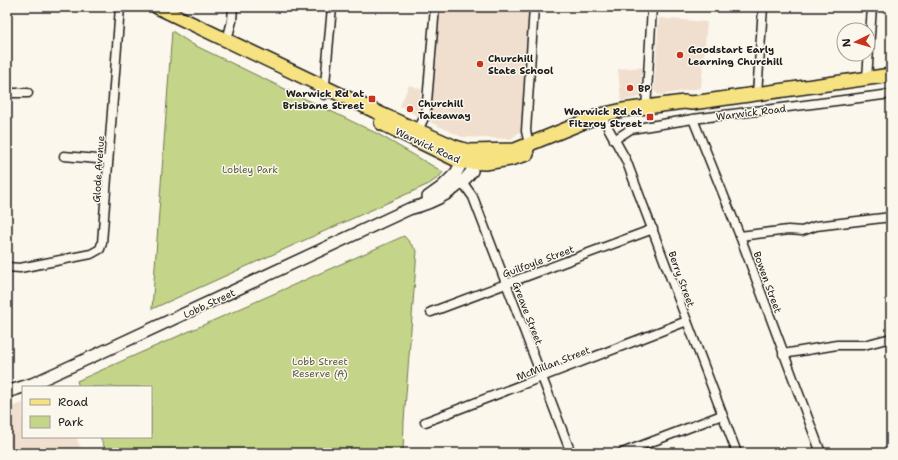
<svg xmlns="http://www.w3.org/2000/svg" width="898" height="460" viewBox="0 0 898 460" font-family="'Shantell Sans',sans-serif">
	<style>
		.built { fill: #f0dfce }
		.green { fill: #c4d488; stroke: #707852 }
		.lines { fill: none; stroke-linecap: round; stroke-linejoin: round }
		.minor-casing { stroke: #1c1c1c; stroke-width: 11 }
		.secondary-casing { stroke: #1c1c1c; stroke-width: 14 }
		.primary-casing { stroke: #1c1c1c; stroke-width: 16 }
		.minor { stroke: #fbf7ec; stroke-width: 8 }
		.secondary { stroke: #fbf7ec; stroke-width: 11 }
		.primary { stroke: #f7e281; stroke-width: 13 }
		.poi-dot { fill: #c8321e; stroke: #fbf7ec; stroke-width: 1.5 }
		.labels { text-anchor: middle; stroke-width: 3; stroke-linejoin: round; paint-order: stroke }
		.poi-label { font-size: 10px; font-weight: bold; fill: #1c1c1c; stroke: #fbf7ec; text-anchor: start }
		.street-label { font-size: 10px; fill: #1c1c1c; stroke: #fbf7ec }
		.park-label { font-size: 10px; fill: #575c42; stroke: #fbf7ec }
	</style>
	<rect width="100%" height="100%" fill="#fbf7ec"/>
	<filter id="ink" filterUnits="userSpaceOnUse"><feTurbulence type="fractalNoise" baseFrequency=".025" numOctaves="2"/><feDisplacementMap in="SourceGraphic" scale="8" xChannelSelector="R" yChannelSelector="G"/><feConvolveMatrix kernelMatrix="1 2 1 2 8 2 1 2 1" color-interpolation-filters="sRGB"/></filter>
	<g filter="url(#ink)">
		<g class="built">
			<path d="M 438,7 L 529,7 L 521,131 L 511,139 L 462,137 L 430,122 Z"/>
			<path d="M 659,18 L 707,22 L 701,88 L 659,95 L 654,91 Z"/>
			<path d="M 642,67 L 640,97 L 621,101 L 618,69 Z"/>
			<path d="M 409,85 L 421,89 L 419,117 L 400,106 Z"/>
			<path d="M 23,403 L 23,437 L 76,437 L 83,453 L 7,453 L 7,408 Z"/>
		</g>
		<g class="green">
			<path d="M 172,31 L 192,44 L 378,134 L 443,172 L 439,177 L 429,184 L 152,309 Z"/>
			<path d="M 404,236 L 417,251 L 404,421 L 403,453 L 107,453 L 100,437 L 151,437 L 151,387 L 79,387 L 77,381 Z"/>
		</g>
		<g class="lines">
			<g class="minor-casing">
				<g id="minor">
					<path d="M 227,40 L 232,21 L 233,7"/>
					<path d="M 867,78 L 872,7"/>
					<path d="M 7,93 L 28,93"/>
					<path d="M 757,94 L 763,7"/>
					<path d="M 324,95 L 332,7"/>
					<path d="M 646,110 L 652,7"/>
					<path d="M 601,115 L 626,160 L 737,453"/>
					<path d="M 693,119 L 740,236 L 821,453"/>
					<path d="M 418,130 L 426,114 L 435,7"/>
					<path d="M 614,140 L 631,129 L 693,119 L 891,94"/>
					<path d="M 530,148 L 526,131 L 534,7"/>
					<path d="M 64,156 L 108,160"/>
					<path d="M 463,183 L 473,197 L 571,453"/>
					<path d="M 740,236 L 788,230 L 802,231 L 816,226 L 891,217"/>
					<path d="M 7,267 L 20,268 L 91,254 L 100,249 L 102,243 L 120,7"/>
					<path d="M 431,312 L 653,229"/>
					<path d="M 783,354 L 837,345 L 864,345 L 891,338"/>
					<path d="M 425,422 L 687,321"/>
					<path d="M 622,453 L 722,415"/>
				</g>
			</g>
			<g class="secondary-casing">
				<g id="secondary">
					<path d="M 428,197 L 442,187 L 456,173 L 466,155"/>
					<path d="M 7,392 L 32,384 L 100,353 L 409,209 C 433,203 456,192 472,171 L 470,155"/>
				</g>
			</g>
			<g class="primary-casing">
				<g id="primary">
					<path d="M 157,7 L 383,115 L 455,147 L 469,151 L 515,150 L 601,115 L 623,110 L 684,102 L 692,103 L 891,75"/>
					<path d="M 381,123 L 461,162 L 485,163 L 510,159 L 527,154"/>
				</g>
			</g>
			<use href="#minor" class="minor"/>
			<use href="#secondary" class="secondary"/>
			<use href="#primary" class="primary"/>
		</g>
	</g>
	<g class="poi-dot">
		<circle cx="680" cy="55" r="4"/>
		<circle cx="480" cy="64" r="4"/>
		<circle cx="630" cy="88" r="4"/>
		<rect x="368" y="95" width="8" height="8" rx="2"/>
		<circle cx="410" cy="109" r="4"/>
		<rect x="646" y="113" width="8" height="8" rx="2"/>
	</g>
	<g class="labels">
		<g class="poi-label">
			<text x="688" y="53">Goodstart Early<tspan x="688" dy="12">Learning Churchill</tspan></text>
			<text x="488" y="62">Churchill<tspan x="488" dy="12">State School</tspan></text>
			<text x="638" y="92">BP</text>
			<text x="364" y="97" text-anchor="end">Warwick Rd at<tspan x="364" dy="12">Brisbane Street</tspan></text>
			<text x="418" y="107">Churchill<tspan x="418" dy="12">Takeaway</tspan></text>
			<text x="642" y="115" text-anchor="end">Warwick Rd at<tspan x="642" dy="12">Fitzroy Street</tspan></text>
		</g>
		<g class="street-label">
			<text transform="translate(751 112) rotate(-7)" y="4">Warwick Road</text>
			<text transform="translate(428 145) rotate(25)" y="4">Warwick Road</text>
			<text transform="translate(98 169) rotate(-86)" y="4">Glode Avenue</text>
			<text transform="translate(538 261) rotate(-20)" y="4">Guilfoyle Street</text>
			<text transform="translate(682 279) rotate(70)" y="4">Berry Street</text>
			<text transform="translate(768 282) rotate(70)" y="4">Bowen Street</text>
			<text transform="translate(209 303) rotate(-25)" y="4">Lobb Street</text>
			<text transform="translate(528 313) rotate(69)" y="4">Greave Street</text>
			<text transform="translate(553 363) rotate(-21)" y="4">McMillan Street</text>
		</g>
		<g class="park-label">
			<text x="250" y="173">Lobley Park</text>
			<text x="320" y="365">Lobb Street<tspan x="320" dy="12">Reserve (A)</tspan></text>
		</g>
	</g>
	<rect width="898" height="460" fill="none" stroke="#fbf7ec" stroke-width="24"/>
	<rect x="12" y="12" width="874" height="436" fill="none" stroke="#1c1c1c" stroke-width="1.5" filter="url(#ink)"/>
	<rect x="22" y="386" width="130" height="52" fill="#fbf7ec" stroke="#a29f99"/>
	<rect x="30" y="399" width="20" height="6" fill="#f7e281" stroke="#a29f99"/>
	<text x="58" y="406" font-size="12" fill="#1c1c1c">Road</text>
	<rect x="30" y="416" width="20" height="12" fill="#c4d488" stroke="#a29f99"/>
	<text x="58" y="426" font-size="12" fill="#1c1c1c">Park</text>
	<g transform="translate(856 42) rotate(265)"><circle r="19" fill="#fbf7ec" stroke="#a29f99"/>
	<path d="M0-3L7 15L0 10L-7 15Z" fill="#c8321e"/>
	<text y="-6" font-size="11" font-weight="bold" text-anchor="middle" fill="#1c1c1c">N</text>
	</g>
</svg>
